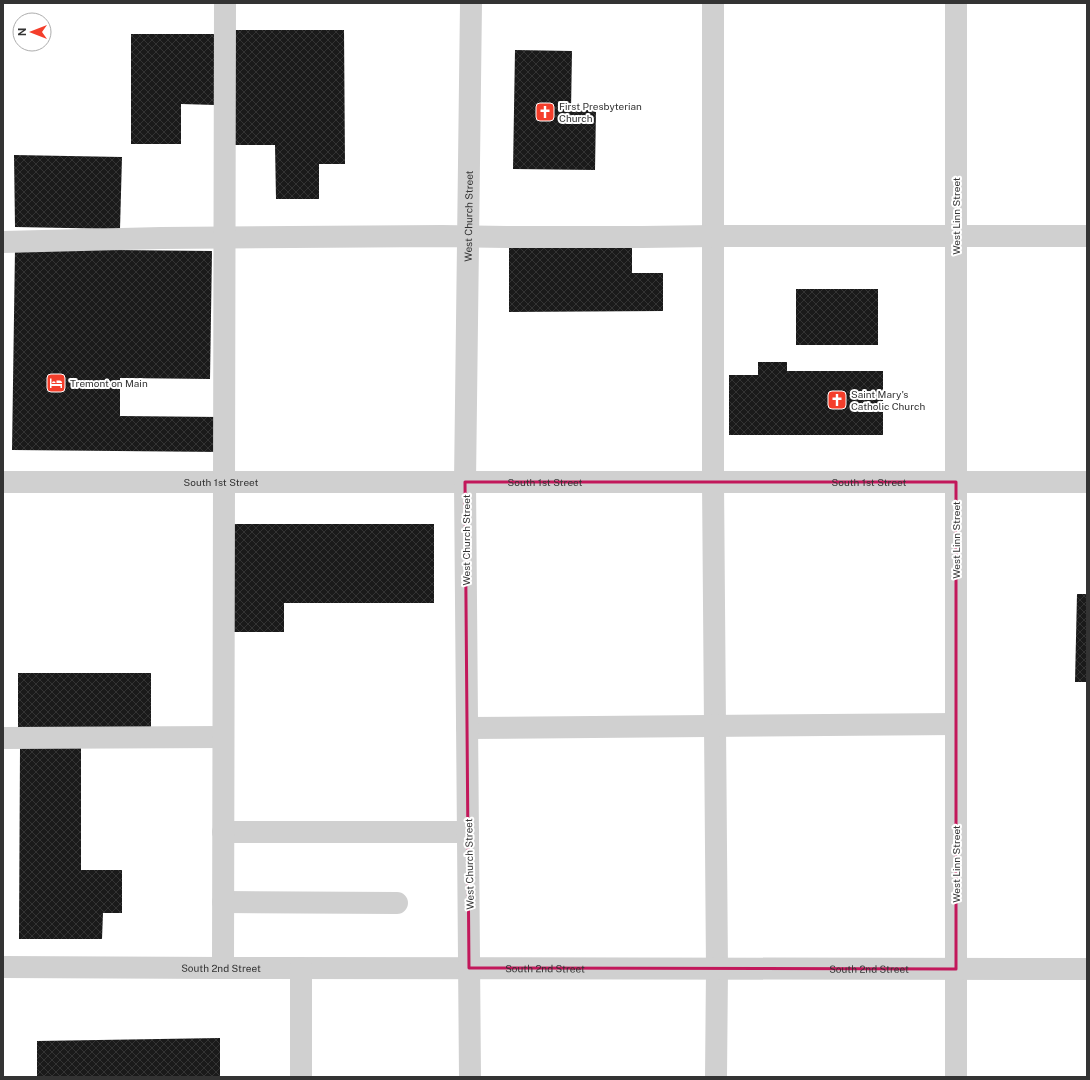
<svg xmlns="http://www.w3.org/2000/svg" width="1090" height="1080" viewBox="0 0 1090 1080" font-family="'Public Sans',sans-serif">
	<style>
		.building { fill: url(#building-cross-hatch) }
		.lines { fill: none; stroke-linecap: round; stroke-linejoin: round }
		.minor { stroke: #d0d0d0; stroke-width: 22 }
		.marked { fill: none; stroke: #c2185b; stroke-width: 3; stroke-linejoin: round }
		.labels { text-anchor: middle; stroke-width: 4; stroke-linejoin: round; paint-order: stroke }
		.poi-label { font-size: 10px; fill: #333; stroke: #fff; text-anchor: start }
		.street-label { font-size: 10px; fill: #333; stroke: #fff }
	</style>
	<defs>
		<pattern id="building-cross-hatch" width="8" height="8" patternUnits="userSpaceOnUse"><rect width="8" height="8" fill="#1a1a1a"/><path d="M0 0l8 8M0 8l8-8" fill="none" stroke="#333"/></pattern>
	</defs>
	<rect width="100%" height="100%" fill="#fff"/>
	<g class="building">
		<path d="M 229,30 L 344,30 L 345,164 L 319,164 L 319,199 L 276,199 L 275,145 L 229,145 Z"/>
		<path d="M 131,34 L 215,34 L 215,105 L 181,104 L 181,144 L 131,144 Z"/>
		<path d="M 515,50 L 572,51 L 571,110 L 596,110 L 595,170 L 513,169 Z"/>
		<path d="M 14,155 L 122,157 L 120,229 L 15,227 Z"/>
		<path d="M 632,246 L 632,273 L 663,273 L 663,311 L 509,312 L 509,247 Z"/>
		<path d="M 15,249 L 212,251 L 210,379 L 120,378 L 120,416 L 220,417 L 220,452 L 12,450 Z"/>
		<rect x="796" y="289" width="82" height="56"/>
		<path d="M 758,362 L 787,362 L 787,371 L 883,371 L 883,435 L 729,435 L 729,375 L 758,375 Z"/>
		<path d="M 231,524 L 434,524 L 434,603 L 284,603 L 284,632 L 231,632 Z"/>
		<path d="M 1077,594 L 1087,594 L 1087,682 L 1075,682 Z"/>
		<rect x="18" y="673" width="133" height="54"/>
		<path d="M 20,748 L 81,748 L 81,870 L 122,870 L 122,913 L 103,913 L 102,939 L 19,939 Z"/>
		<path d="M 220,1038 L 220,1077 L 37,1077 L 37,1041 Z"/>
	</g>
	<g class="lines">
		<g class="minor">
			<path d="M 713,3 L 713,482 L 717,969 L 716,1077"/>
			<path d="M 956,3 L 956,1077"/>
			<path d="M 3,242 L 161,238 L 442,236 L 507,237 L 642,237 L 713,236 L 1087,236"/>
			<path id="s1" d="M 3,482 L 1087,482"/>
			<path d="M 467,728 L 956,724"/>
			<path d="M 3,738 L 223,737"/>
			<path d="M 223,832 L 468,832"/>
			<path d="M 223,902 L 397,903"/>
			<path id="s2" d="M 3,967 L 223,968 L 1087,969"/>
			<path d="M 223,968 L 225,3"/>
			<path d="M 301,968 L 301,1077"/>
			<path id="s3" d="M 470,1077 L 465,482 L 471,3"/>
		</g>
	</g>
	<path class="marked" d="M 465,482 L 956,482 L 956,969 L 469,968 Z"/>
	<defs>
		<g id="church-square" transform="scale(1)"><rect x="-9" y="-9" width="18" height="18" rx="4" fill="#f43e2b" stroke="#fff"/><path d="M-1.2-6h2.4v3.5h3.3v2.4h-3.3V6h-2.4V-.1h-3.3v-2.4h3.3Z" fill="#fff"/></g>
		<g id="hotel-square" transform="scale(1)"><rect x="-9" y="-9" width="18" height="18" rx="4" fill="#f43e2b" stroke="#fff"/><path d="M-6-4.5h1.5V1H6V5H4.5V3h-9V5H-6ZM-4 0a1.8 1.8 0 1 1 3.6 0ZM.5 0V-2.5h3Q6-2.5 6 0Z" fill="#fff"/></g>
	</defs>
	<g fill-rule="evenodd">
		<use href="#church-square" x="545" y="112"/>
		<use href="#hotel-square" x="56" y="383"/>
		<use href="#church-square" x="837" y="400"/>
	</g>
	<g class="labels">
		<g class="poi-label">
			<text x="559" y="110">First Presbyterian<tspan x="559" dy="12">Church</tspan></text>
			<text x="70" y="387">Tremont on Main</text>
			<text x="851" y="398">Saint Mary's<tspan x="851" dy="12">Catholic Church</tspan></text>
		</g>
		<g class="street-label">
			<text dy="4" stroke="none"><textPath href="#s3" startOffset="861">West Church Street</textPath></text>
			<text transform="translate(956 216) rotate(-90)" y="4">West Linn Street</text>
			<text dy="4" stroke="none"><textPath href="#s1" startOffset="218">South 1st Street</textPath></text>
			<text dy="4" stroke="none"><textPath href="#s1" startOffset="542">South 1st Street</textPath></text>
			<text dy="4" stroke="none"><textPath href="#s1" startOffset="866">South 1st Street</textPath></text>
			<text transform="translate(466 540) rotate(-90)" y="4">West Church Street</text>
			<text transform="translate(956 540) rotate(-90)" y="4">West Linn Street</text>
			<text transform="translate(469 864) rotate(-91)" y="4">West Church Street</text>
			<text transform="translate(956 864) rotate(-90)" y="4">West Linn Street</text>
			<text dy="4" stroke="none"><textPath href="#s2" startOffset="218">South 2nd Street</textPath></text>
			<text dy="4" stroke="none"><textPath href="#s2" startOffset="542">South 2nd Street</textPath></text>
			<text dy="4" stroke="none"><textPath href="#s2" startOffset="866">South 2nd Street</textPath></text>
		</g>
	</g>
	<rect width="1090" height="1080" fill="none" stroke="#333333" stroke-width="8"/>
	<g transform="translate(32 32) rotate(270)"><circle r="19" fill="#ffffff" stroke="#adadad"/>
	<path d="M0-3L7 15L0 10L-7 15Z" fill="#f43e2b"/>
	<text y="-6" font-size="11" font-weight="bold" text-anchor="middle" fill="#333333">N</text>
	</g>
</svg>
